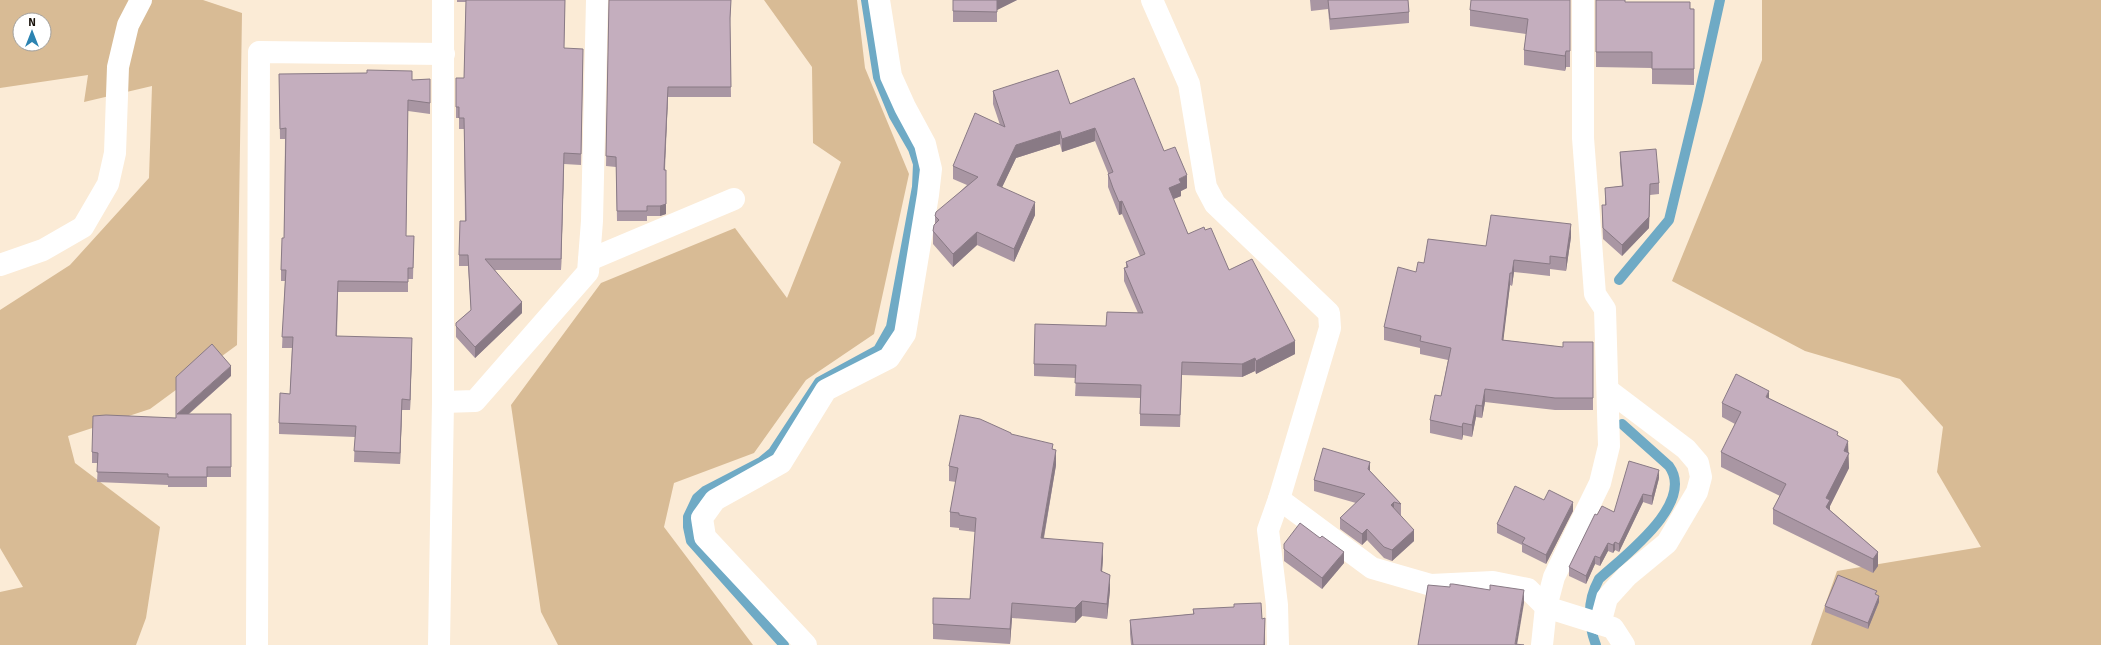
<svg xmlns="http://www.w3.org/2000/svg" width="2101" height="645" viewBox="0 0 2101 645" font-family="Signika,sans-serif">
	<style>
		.green { fill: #d8bb95; fill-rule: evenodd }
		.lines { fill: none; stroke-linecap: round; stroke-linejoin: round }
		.stream { stroke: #6faac5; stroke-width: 10 }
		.minor { stroke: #fff; stroke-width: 22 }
		.wall { fill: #a996a3 }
		.shaded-wall { fill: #897a85 }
		.building { fill: #c4aebe; stroke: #897a85 }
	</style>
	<rect width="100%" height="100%" fill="#fbebd6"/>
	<g class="green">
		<path d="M 0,0 L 203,0 L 242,13 L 237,345 L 150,409 L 68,436 L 75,463 L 160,527 L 146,618 L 136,645 L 0,645 L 0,592 L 23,587 L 0,548 L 0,310 L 70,265 L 149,178 L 152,86 L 84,102 L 88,75 L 0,88 ZM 20,20 L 44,20 L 44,44 L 20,44 Z"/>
		<path d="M 764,0 L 857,0 L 865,68 L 909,174 L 874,334 L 806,380 L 754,453 L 674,483 L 664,527 L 753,645 L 558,645 L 541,612 L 511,405 L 601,283 L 735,228 L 787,298 L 841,162 L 813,143 L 812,67 Z"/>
		<path d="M 1762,0 L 2101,0 L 2101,645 L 1811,645 L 1837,571 L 1981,547 L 1937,472 L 1943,427 L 1900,379 L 1805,351 L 1672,281 L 1762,60 Z"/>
	</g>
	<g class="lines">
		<g class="stream">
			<path d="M 1619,280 L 1669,220 L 1698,100 L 1720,0"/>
			<path d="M 784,645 L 691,541 L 688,527 L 688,517 L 697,498 L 705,491 L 761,462 L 773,452 L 819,382 L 878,350 L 891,327 L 917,187 L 918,164 L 913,149 L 894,116 L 878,77 L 866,0"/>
			<path d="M 1596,645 C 1587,622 1587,601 1599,579 C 1624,556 1696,503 1669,466 L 1622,424"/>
		</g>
		<g class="minor">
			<path d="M 1152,0 L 1189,84 L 1206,187 L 1215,204 L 1329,313 L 1330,328 L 1279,499 L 1268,530 L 1277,605 L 1278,645"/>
			<path d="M 589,260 L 734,199"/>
			<path d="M 0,265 L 43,250 L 83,227 L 108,184 L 115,153 L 118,67 L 128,25 L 141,0"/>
			<path d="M 443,402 L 475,401 L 588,272 L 592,221 L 597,0"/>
			<path d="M 1279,499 L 1372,568 L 1431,585 L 1493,582 L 1528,589 L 1546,607 L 1613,628 L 1624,645"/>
			<path d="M 1600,624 L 1607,598 L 1627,576 L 1667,543 L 1697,492 L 1701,477 L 1698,463 L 1686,449 L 1608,390"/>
			<path d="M 257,645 L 259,52 L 444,54"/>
			<path d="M 439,645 L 443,402 L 443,0"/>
			<path d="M 806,645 L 705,537 L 702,518 L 715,500 L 781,463 L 826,390 L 889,358 L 905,334 L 928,195 L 931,169 L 925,144 L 905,107 L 891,76 L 879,0"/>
			<path d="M 1542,645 L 1546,607 L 1554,577 L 1600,483 L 1609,446 L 1605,309 L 1595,294 L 1583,138 L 1583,0"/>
		</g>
	</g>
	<g class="wall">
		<path d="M 457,0 L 565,0 L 564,48 L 583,60 L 581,165 L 564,164 L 561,270 L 495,270 L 522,313 L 475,358 L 456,337 L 456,323 L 471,310 L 468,266 L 459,266 L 459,255 L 465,221 L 464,129 L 459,129 L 459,118 L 456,118 L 456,78 L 464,78 L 466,2 L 457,2 Z"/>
		<path d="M 609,0 L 731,0 L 730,25 L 731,97 L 668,97 L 665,170 L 666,214 L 660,216 L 647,216 L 647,221 L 617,221 L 616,167 L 606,166 Z"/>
		<path d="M 918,0 L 1017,0 L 997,10 L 997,22 L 953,22 L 953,0 Z"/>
		<path d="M 1310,0 L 1408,0 L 1409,12 L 1409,23 L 1330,30 L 1328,9 L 1311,11 Z"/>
		<path d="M 1570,0 L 1570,67 L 1566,67 L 1565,71 L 1524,65 L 1524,50 L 1526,34 L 1470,26 L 1470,10 Z"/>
		<path d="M 1596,0 L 1694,9 L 1694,85 L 1652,84 L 1652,68 L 1596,67 Z"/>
		<path d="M 279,74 L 412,80 L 430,79 L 430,114 L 408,111 L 406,236 L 414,236 L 413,279 L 408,279 L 408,292 L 338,292 L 337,336 L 412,349 L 410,410 L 402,410 L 400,464 L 354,462 L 355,437 L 279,434 L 279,423 L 290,394 L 292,348 L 282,348 L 285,281 L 281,281 L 281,270 L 284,238 L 285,139 L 280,139 Z"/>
		<path d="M 993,91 L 1070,104 L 1164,151 L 1187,188 L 1181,191 L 1181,196 L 1173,199 L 1188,234 L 1205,230 L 1229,270 L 1295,354 L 1256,374 L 1255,371 L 1242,377 L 1182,375 L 1180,427 L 1140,426 L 1140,398 L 1075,396 L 1076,378 L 1034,376 L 1034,364 L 1106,326 L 1138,313 L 1124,281 L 1124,268 L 1126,268 L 1126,262 L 1140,256 L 1122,214 L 1119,215 L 1108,187 L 1108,173 L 1095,141 L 1062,152 L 1060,144 L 1016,158 L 1002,187 L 1035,215 L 1014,262 L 977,245 L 953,267 L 933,244 L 933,231 L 935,224 L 935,216 L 967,185 L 953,179 L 953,166 L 1000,125 L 993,104 Z"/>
		<path d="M 1620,152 L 1659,183 L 1659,194 L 1650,195 L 1649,228 L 1622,256 L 1603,239 L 1602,216 L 1602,205 L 1605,205 L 1605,188 L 1622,186 L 1620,163 Z"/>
		<path d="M 1571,237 L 1566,271 L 1550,269 L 1550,276 L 1514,272 L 1512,286 L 1510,285 L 1503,340 L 1563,347 L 1593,342 L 1593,410 L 1555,410 L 1485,402 L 1482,418 L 1476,417 L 1472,437 L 1463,435 L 1462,440 L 1430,433 L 1430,420 L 1441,396 L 1448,360 L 1420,354 L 1420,348 L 1384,340 L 1384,327 L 1416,272 L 1424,263 L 1486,246 Z"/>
		<path d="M 231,376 L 189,414 L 231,414 L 231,477 L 207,477 L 207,487 L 168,487 L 168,485 L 97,482 L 98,463 L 92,463 L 92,452 L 176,418 Z"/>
		<path d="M 1769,398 L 1838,436 L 1848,453 L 1849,468 L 1830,506 L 1830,510 L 1878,552 L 1878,566 L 1873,573 L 1773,524 L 1773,509 L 1780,496 L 1721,467 L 1721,452 L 1735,424 L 1722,417 L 1722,403 Z"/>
		<path d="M 1011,435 L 1053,449 L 1056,465 L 1044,538 L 1103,558 L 1102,571 L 1110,590 L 1107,619 L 1082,616 L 1075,623 L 1012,618 L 1010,644 L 933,639 L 933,598 L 970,599 L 975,532 L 959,530 L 959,528 L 950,527 L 950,512 L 956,482 L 949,481 L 949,466 Z"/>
		<path d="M 1370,471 L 1401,504 L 1401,516 L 1400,515 L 1414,541 L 1392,561 L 1384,558 L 1367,540 L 1362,545 L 1340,529 L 1340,518 L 1356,503 L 1314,491 L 1314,480 Z"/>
		<path d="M 1659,478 L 1652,505 L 1643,502 L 1619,552 L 1615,550 L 1613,553 L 1608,551 L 1600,566 L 1595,564 L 1586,584 L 1569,576 L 1569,567 L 1597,515 L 1614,512 Z"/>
		<path d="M 1544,500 L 1573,511 L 1546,564 L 1522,552 L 1522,545 L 1497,533 L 1497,524 Z"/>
		<path d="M 1320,538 L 1344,563 L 1322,589 L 1284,561 L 1284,544 Z"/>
		<path d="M 1879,602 L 1868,629 L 1825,612 L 1825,606 Z"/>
		<path d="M 1193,609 L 1262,619 L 1265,633 L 1265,645 L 1131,645 L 1130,634 L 1130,620 L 1193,614 Z"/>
	</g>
	<g class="shaded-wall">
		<path d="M 997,0 L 1017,0 L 997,10 Z"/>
		<path d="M 1566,51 L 1566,67 L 1565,71 L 1565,56 Z"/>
		<path d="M 668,87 L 668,97 L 664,180 L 664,170 Z"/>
		<path d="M 1095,128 L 1095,141 L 1062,152 L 1062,139 Z"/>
		<path d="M 1060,131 L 1060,144 L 1016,158 L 997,198 L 997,185 L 1016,145 Z"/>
		<path d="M 564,153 L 564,164 L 561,270 L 561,259 Z"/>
		<path d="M 1187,175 L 1187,188 L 1181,191 L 1181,196 L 1169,201 L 1169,188 L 1179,179 Z"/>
		<path d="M 1650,184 L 1649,228 L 1622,256 L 1622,245 Z"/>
		<path d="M 1122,201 L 1122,214 L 1119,215 L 1119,202 Z"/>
		<path d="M 1035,202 L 1035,215 L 1014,262 L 1014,249 Z"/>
		<path d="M 666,204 L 666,214 L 660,216 L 660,206 Z"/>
		<path d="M 1571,224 L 1571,237 L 1566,271 L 1566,258 Z"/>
		<path d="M 977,232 L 977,245 L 953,267 L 953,254 Z"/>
		<path d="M 1514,260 L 1514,272 L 1512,286 L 1512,273 Z"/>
		<path d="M 1510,273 L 1510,285 L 1502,352 L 1502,340 Z"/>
		<path d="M 522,302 L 522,313 L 475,358 L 475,347 Z"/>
		<path d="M 412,338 L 412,349 L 410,410 L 410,400 Z"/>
		<path d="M 1295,341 L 1295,354 L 1256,374 L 1256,361 Z"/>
		<path d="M 1255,358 L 1255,371 L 1242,377 L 1242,364 Z"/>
		<path d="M 231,366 L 231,376 L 177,424 L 177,414 Z"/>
		<path d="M 1485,389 L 1485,402 L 1482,418 L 1482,406 Z"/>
		<path d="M 1769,391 L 1769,405 L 1766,397 Z"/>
		<path d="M 402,399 L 402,410 L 400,464 L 400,453 Z"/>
		<path d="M 1476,405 L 1476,417 L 1472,437 L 1472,425 Z"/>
		<path d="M 1463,423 L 1463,435 L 1462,440 L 1462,427 Z"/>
		<path d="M 1848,441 L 1849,468 L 1830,506 L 1830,514 L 1826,521 L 1826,498 L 1844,451 Z"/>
		<path d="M 1056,450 L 1056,465 L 1041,553 L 1041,538 Z"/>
		<path d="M 1370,462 L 1370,473 L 1368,469 Z"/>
		<path d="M 1659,470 L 1659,478 L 1652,505 L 1652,496 Z"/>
		<path d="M 1643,494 L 1643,502 L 1619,552 L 1619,544 Z"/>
		<path d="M 1394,502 L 1394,513 L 1391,505 Z"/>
		<path d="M 1573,502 L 1573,511 L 1546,564 L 1546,555 Z"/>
		<path d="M 1367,529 L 1367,540 L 1362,545 L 1362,534 Z"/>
		<path d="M 1414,530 L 1414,541 L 1392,561 L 1392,550 Z"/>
		<path d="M 1615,542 L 1615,550 L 1613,553 L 1613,545 Z"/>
		<path d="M 1103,543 L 1103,558 L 1101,585 L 1101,571 Z"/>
		<path d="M 1608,543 L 1608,551 L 1600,566 L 1600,558 Z"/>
		<path d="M 1344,552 L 1344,563 L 1322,589 L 1322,578 Z"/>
		<path d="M 1878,552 L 1878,566 L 1873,573 L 1873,559 Z"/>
		<path d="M 1595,556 L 1595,564 L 1586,584 L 1586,576 Z"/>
		<path d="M 1110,575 L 1110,590 L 1107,619 L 1107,604 Z"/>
		<path d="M 1524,590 L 1524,603 L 1517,645 L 1515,645 Z"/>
		<path d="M 1879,596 L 1879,602 L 1868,629 L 1868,623 Z"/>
		<path d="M 1082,601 L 1082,616 L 1075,623 L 1075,608 Z"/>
		<path d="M 1012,603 L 1012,618 L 1010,644 L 1010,629 Z"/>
		<path d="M 1265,618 L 1265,645 L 1264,645 Z"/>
	</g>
	<g class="building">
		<path d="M 466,0 L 565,0 L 564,48 L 583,49 L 581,154 L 564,153 L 561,259 L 485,259 L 522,302 L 475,347 L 456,326 L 456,323 L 471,310 L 468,255 L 459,255 L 460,221 L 466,221 L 464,118 L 459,118 L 459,107 L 456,107 L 456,78 L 464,78 Z"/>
		<path d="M 609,0 L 731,0 L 730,18 L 731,87 L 668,87 L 664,170 L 666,170 L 666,204 L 660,206 L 647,206 L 647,211 L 617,211 L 616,157 L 606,156 Z"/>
		<path d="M 953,0 L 997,0 L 997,12 L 953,11 Z"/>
		<path d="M 1328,0 L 1408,0 L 1409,12 L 1330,19 Z"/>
		<path d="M 1471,0 L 1570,0 L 1570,51 L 1566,51 L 1565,56 L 1524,50 L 1528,19 L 1470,10 Z"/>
		<path d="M 1596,0 L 1625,0 L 1625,2 L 1690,2 L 1690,9 L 1694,9 L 1694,69 L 1652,69 L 1652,52 L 1596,52 Z"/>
		<path d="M 367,70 L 412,71 L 412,80 L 430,79 L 430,103 L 408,100 L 406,236 L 414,236 L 413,268 L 408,268 L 408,282 L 338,281 L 336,336 L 412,338 L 410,400 L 402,399 L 400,453 L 354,451 L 356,426 L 279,423 L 280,393 L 290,394 L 293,337 L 282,337 L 286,270 L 281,270 L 282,238 L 284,238 L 286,128 L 280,129 L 279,74 L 367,73 Z"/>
		<path d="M 1058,70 L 1070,104 L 1134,78 L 1164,151 L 1175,147 L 1187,175 L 1179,179 L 1181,183 L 1169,188 L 1188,234 L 1204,227 L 1205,230 L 1211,228 L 1229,270 L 1252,259 L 1295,341 L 1256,361 L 1255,358 L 1242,364 L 1182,362 L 1180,415 L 1140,414 L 1141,385 L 1075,383 L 1076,365 L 1034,364 L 1035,324 L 1106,326 L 1107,312 L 1143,313 L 1124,268 L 1128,267 L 1126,262 L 1145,254 L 1122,201 L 1119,202 L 1113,188 L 1108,174 L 1113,172 L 1095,128 L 1062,139 L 1060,131 L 1016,145 L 997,185 L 1035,202 L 1014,249 L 977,232 L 953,254 L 933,231 L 934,225 L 939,220 L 935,216 L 936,212 L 978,177 L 953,166 L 975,113 L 1005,127 L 993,91 Z"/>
		<path d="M 1656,149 L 1659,183 L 1650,184 L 1649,217 L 1622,245 L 1603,228 L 1602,205 L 1606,205 L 1605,188 L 1623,186 L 1620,152 Z"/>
		<path d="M 1491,215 L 1571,224 L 1566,258 L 1550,256 L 1550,264 L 1514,260 L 1512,273 L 1510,273 L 1502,340 L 1563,347 L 1563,342 L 1593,342 L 1593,398 L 1555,398 L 1485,389 L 1482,406 L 1476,405 L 1472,425 L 1463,423 L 1462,427 L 1430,420 L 1435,395 L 1441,396 L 1451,348 L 1420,341 L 1421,336 L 1384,327 L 1398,267 L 1416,272 L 1418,262 L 1424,263 L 1428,239 L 1486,246 Z"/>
		<path d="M 212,344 L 231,366 L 177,414 L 231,414 L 231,467 L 207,467 L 207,477 L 168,477 L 168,474 L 97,472 L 98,453 L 92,452 L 93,416 L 106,415 L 176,418 L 176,377 Z"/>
		<path d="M 1736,374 L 1769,391 L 1766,397 L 1838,432 L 1837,435 L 1848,441 L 1844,451 L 1849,453 L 1826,498 L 1830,500 L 1826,507 L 1878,552 L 1873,559 L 1773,509 L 1786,484 L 1721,452 L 1741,412 L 1722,403 Z"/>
		<path d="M 960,415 L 980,419 L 1011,433 L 1011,434 L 1053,444 L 1052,449 L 1056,450 L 1041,538 L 1103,543 L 1101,571 L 1110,575 L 1107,604 L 1082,601 L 1075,608 L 1012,603 L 1010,629 L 933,624 L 933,598 L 970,599 L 976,518 L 959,515 L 959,513 L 950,512 L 958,468 L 949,466 Z"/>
		<path d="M 1323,448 L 1370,462 L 1368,469 L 1401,504 L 1394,502 L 1391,505 L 1414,530 L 1392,550 L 1384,547 L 1367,529 L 1362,534 L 1340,518 L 1365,494 L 1314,480 Z"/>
		<path d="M 1629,461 L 1659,470 L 1652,496 L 1643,494 L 1619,544 L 1615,542 L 1613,545 L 1608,543 L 1600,558 L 1595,556 L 1586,576 L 1569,567 L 1595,514 L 1597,515 L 1602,506 L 1614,512 Z"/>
		<path d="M 1515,486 L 1544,500 L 1549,490 L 1573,502 L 1546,555 L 1522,543 L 1525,538 L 1497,524 Z"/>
		<path d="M 1300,523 L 1320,538 L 1322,536 L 1344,552 L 1322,578 L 1284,549 L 1284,544 Z"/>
		<path d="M 1838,575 L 1877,591 L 1875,594 L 1879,596 L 1868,623 L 1825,606 Z"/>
		<path d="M 1450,584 L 1453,584 L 1490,590 L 1490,585 L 1524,590 L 1515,644 L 1524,645 L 1418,645 L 1428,585 L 1450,587 Z"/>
		<path d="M 1261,603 L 1262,619 L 1265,618 L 1264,645 L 1133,645 L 1130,620 L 1194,614 L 1193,609 L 1234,607 L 1234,604 Z"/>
	</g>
	<g transform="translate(32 32)"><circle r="19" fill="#ffffff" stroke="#a3a19e"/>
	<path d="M0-3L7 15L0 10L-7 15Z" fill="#2b83b1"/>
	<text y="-6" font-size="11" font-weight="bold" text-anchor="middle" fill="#19130c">N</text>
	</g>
</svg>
